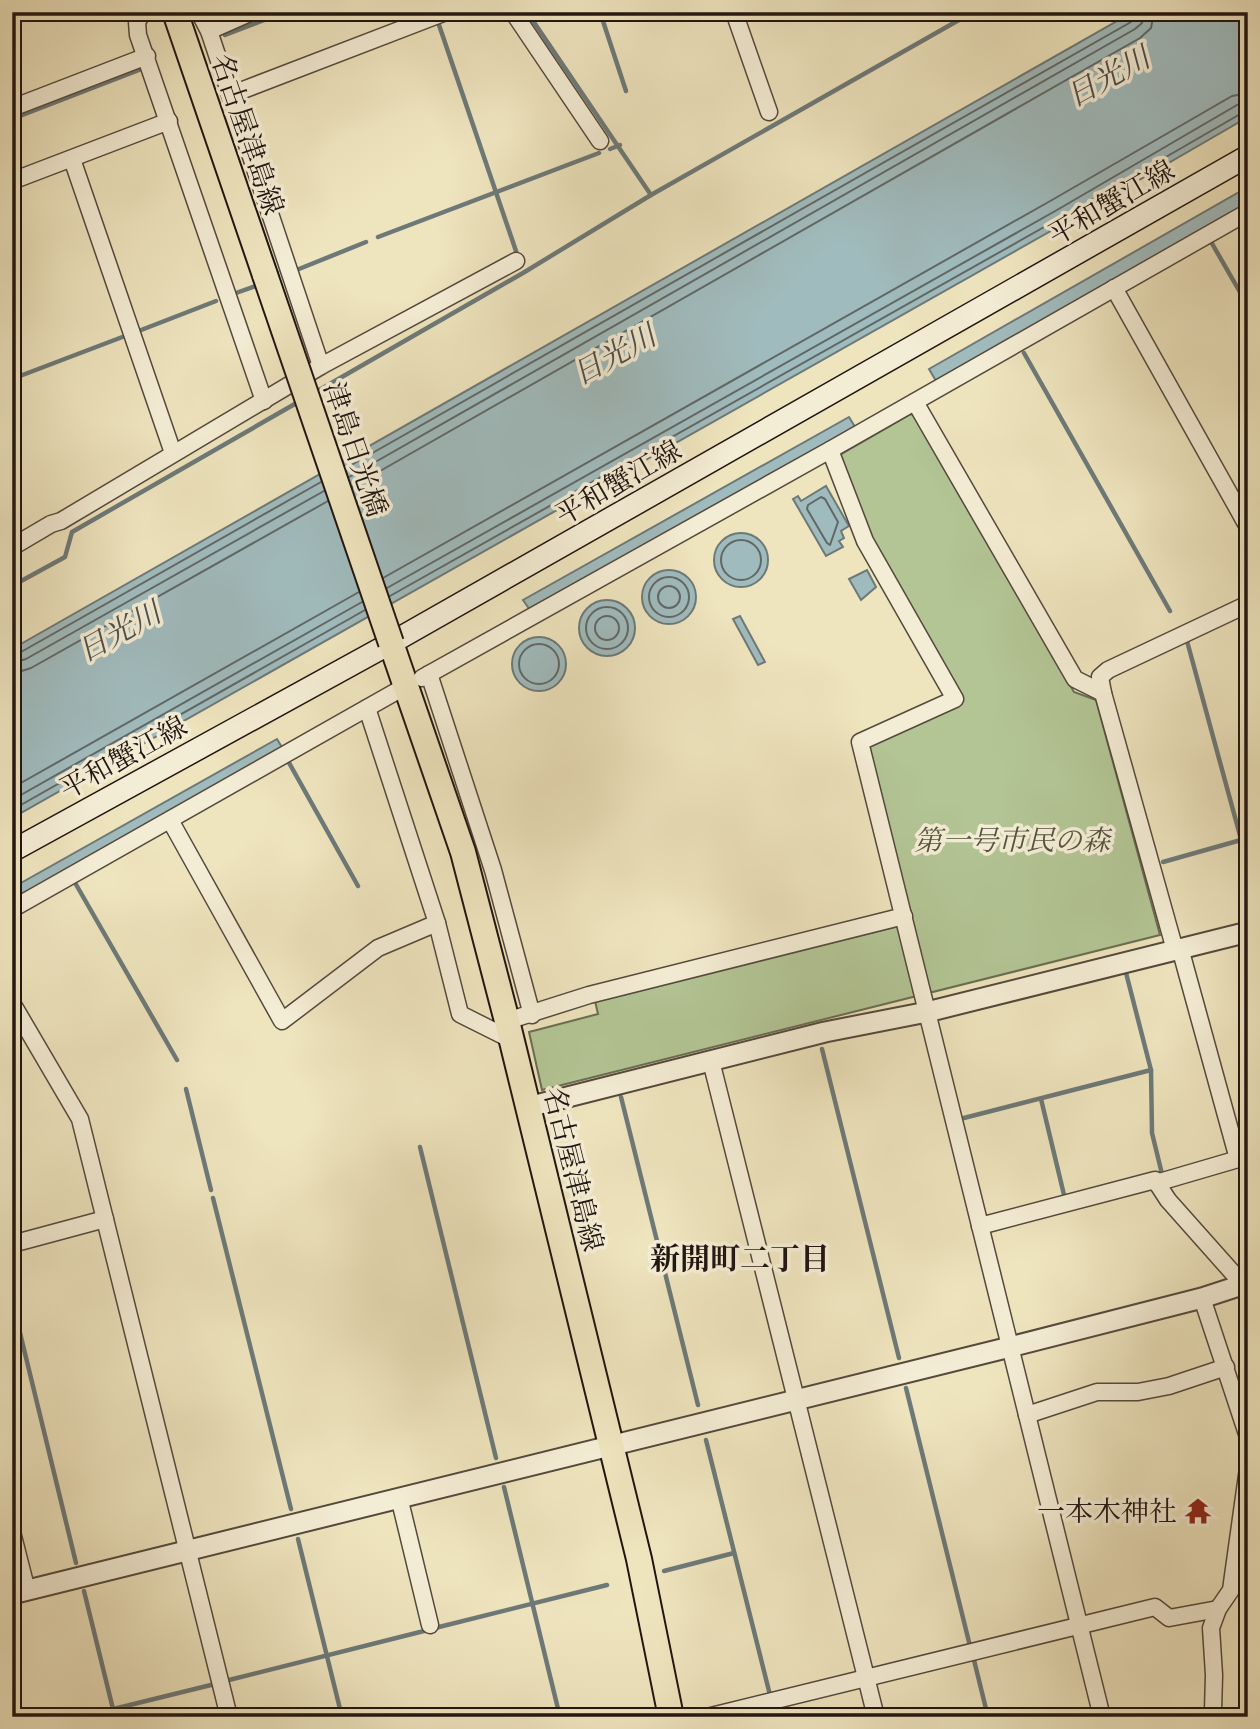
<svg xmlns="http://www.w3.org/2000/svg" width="1260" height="1729" viewBox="0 0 1260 1729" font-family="'Old Standard TT','Noto Serif JP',serif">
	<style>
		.green { fill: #b3c595; stroke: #6a6d53; stroke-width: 2 }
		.water { fill: #a0bbbd; stroke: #6d7978; stroke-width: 2 }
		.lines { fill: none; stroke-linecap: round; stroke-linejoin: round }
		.shore { stroke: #606867; stroke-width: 2 }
		.stream { stroke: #6d7978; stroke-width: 4.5 }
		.minor-casing { stroke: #54493c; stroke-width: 19 }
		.tertiary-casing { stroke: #54493c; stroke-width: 23 }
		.secondary-casing { stroke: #211511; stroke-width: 24 }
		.primary-casing { stroke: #211511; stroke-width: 28 }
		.minor { stroke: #f4edd5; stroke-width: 16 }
		.tertiary { stroke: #f4edd5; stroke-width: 19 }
		.secondary { stroke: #f4edd5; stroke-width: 21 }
		.primary { stroke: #eee4be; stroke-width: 24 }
		.primary-bridge-casing { stroke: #211511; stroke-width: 28; stroke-linecap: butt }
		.primary-bridge { stroke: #eee4be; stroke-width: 24 }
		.labels { text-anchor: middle; stroke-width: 7; stroke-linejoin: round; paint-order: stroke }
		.street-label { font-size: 28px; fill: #211511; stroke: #f4edd5 }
		.park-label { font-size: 28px; font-style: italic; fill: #54533f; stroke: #f4edd5 }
		.poi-label { font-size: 28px; fill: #211511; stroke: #f4edd5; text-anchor: end }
		.water-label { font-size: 30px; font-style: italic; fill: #4d4f4d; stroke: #f4edd5 }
		.neighbourhood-label { font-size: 30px; font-weight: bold; fill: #211511; stroke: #f4edd5 }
	</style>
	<rect width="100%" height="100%" fill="#eee4be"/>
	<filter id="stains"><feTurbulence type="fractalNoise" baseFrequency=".00286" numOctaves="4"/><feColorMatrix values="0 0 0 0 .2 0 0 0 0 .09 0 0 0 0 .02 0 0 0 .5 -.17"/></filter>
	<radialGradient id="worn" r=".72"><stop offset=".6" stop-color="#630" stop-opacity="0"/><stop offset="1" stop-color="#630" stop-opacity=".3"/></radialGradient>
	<path class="green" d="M 911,414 L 917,417 L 1074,692 L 1096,700 L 1160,935 L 542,1090 L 529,1032 L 598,1014 L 595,1001 L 911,923 L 867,746 L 870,741 L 963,701 L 878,555 L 838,456 Z"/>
	<g class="water">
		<path d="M 1133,12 L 1248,12 L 1248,117 L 1065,223 L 12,818 L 12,649 Z"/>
		<path d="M 1248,187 L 1248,203 L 936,381 L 929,369 Z"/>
		<path d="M 849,417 L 855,427 L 530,610 L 523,600 Z"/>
		<path d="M 826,486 L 849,526 L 841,531 L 844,538 L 839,541 L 843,547 L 826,556 L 793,499 L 798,496 L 801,501 Z"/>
		<circle cx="741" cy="560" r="27"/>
		<circle cx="669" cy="597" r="27"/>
		<path d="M 867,570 L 876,587 L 861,600 L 849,579 Z"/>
		<circle cx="607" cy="628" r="28"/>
		<path d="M 740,616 L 765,662 L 758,665 L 733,619 Z"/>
		<circle cx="539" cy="664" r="27"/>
		<path d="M 277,739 L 283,749 L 12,901 L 12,888 Z"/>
	</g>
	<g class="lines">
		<g class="shore">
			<path d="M 346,468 L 1131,22 L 1135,12"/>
			<path d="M 349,477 L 1135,29 L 1142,23 L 1144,12"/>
			<path d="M 352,487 L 1140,38 L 1151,28 L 1154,12"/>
			<path d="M 821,497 L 825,499 L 838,522 L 830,545 L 827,543 L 807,509 L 808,505 Z"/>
			<circle cx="741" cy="560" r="20"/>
			<circle cx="669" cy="597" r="20"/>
			<path d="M 383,578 L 1052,200 L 1232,96 L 1248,93"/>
			<circle cx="669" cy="597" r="11"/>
			<path d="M 387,588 L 1057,210 L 1237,105 L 1248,103"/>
			<path d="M 390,596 L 1062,217 L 1242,113 L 1248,112"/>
			<circle cx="607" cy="628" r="21"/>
			<circle cx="607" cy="628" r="12"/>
			<circle cx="539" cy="664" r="20"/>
			<path d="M 12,654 L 21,652 L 321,482"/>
			<path d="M 12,663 L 26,659 L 324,491"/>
			<path d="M 12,674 L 31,668 L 328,501"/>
			<path d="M 12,788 L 359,592"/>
			<path d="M 12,800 L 362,602"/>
			<path d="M 12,810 L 365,610"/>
		</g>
		<g class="stream">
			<path d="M 527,12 L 651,195"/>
			<path d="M 600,12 L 626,91"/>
			<path d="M 438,22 L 517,254"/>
			<path d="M 225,35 L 285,12"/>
			<path d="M 12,119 L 139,70"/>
			<path d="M 610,149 L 620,145"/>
			<path d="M 378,237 L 599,153"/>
			<path d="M 1210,240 L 1248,306"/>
			<path d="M 299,269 L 366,242"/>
			<path d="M 236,293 L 261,284"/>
			<path d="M 136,332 L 216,301"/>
			<path d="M 1024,353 L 1170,611"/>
			<path d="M 12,379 L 125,336"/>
			<path d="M 314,393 L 523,273 L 651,195 L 973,12"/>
			<path d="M 12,586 L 65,557 L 72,532 L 300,401"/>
			<path d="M 1187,641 L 1248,865"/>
			<path d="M 288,761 L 358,886"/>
			<path d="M 1163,862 L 1248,838"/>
			<path d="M 74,881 L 177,1060"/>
			<path d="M 1125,969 L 1151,1070 L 1152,1133 L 1162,1174"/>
			<path d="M 822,1049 L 899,1358"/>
			<path d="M 186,1089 L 211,1190"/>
			<path d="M 621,1097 L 698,1405"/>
			<path d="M 1041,1099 L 1065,1199"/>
			<path d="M 960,1119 L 1151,1070"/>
			<path d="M 420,1147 L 496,1458"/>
			<path d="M 213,1198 L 291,1509"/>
			<path d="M 12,1300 L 76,1563"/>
			<path d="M 906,1388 L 970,1646"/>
			<path d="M 706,1440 L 770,1695"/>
			<path d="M 504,1487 L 560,1717"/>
			<path d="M 298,1539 L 342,1717"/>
			<path d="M 664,1571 L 734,1553"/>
			<path d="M 84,1591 L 113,1709"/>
			<path d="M 435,1628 L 607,1585"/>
			<path d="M 973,1656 L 988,1717"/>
			<path d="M 225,1681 L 428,1630"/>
			<path d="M 773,1706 L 776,1717"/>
			<path d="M 1214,1716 L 1248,1709"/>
			<path d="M 81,1717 L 215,1684"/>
		</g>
		<g class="minor-casing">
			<g id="minor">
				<path d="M 143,12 L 137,22 L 138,35 L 264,401"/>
				<path d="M 199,12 L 209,31 L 321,366"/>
				<path d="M 513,12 L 600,141"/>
				<path d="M 734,12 L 769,112"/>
				<path d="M 209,31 L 252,12"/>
				<path d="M 230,95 L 446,12"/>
				<path d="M 12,108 L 147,56"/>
				<path d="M 72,159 L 173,453"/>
				<path d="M 12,181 L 169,121"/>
				<path d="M 1114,288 L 1248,527"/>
				<path d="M 915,402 L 1075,679 L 1103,693 L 1175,950"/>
				<path d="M 830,450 L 865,541 L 955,699 L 860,742 L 1102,1717"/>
				<path d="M 12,547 L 51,524 L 61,521 L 321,366 L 516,261"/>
				<path d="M 429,674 L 493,870 L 532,1015"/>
				<path d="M 422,678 L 830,450 L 1248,212"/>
				<path d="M 1103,693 L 1100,677 L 1108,670 L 1248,604"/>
				<path d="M 367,708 L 437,923 L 460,1014 L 512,1040"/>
				<path d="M 170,820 L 282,1021 L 378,948 L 437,923"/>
				<path d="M 12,909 L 397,691"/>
				<path d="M 1180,948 L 1238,1159"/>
				<path d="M 12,1003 L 80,1119 L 229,1717"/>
				<path d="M 507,1021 L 589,995 L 904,916"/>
				<path d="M 711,1061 L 876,1717"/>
				<path d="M 1156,1183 L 1245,1157"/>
				<path d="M 980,1226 L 1155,1180 L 1168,1200 L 1248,1290"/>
				<path d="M 12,1244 L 105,1219"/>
				<path d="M 1202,1298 L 1248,1437"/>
				<path d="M 1027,1415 L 1097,1392 L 1138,1392 L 1169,1386 L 1226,1367"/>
				<path d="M 399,1497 L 430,1625"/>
				<path d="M 12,1532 L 27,1591"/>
				<path d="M 707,1717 L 1155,1607 L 1169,1618 L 1218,1609"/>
				<path d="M 1211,1717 L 1213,1711 L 1214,1675 L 1211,1628 L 1218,1609 L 1231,1590 L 1248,1468"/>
			</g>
		</g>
		<g class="tertiary-casing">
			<g id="tertiary">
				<path d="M 528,1107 L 825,1032 L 927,1012 L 1248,932"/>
				<path d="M 12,1594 L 1010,1347 L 1202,1298 L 1248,1283"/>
			</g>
		</g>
		<g class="secondary-casing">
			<path id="secondary" d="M 12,851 L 391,643 L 1248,156"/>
		</g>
		<g class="primary-casing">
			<g id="primary">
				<path d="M 175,12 L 265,275"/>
				<path d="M 391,643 L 463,852 L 507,1021 L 639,1559 L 671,1717"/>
			</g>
		</g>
		<use href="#minor" class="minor"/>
		<use href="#tertiary" class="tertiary"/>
		<use href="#secondary" class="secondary"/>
		<use href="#primary" class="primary"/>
		<g class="primary-bridge-casing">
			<path id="primary-bridge" d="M 265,275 L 391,643"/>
		</g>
		<use href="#primary-bridge" class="primary-bridge"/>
	</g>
	<defs>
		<g id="temple-bare" transform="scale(2.1)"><path d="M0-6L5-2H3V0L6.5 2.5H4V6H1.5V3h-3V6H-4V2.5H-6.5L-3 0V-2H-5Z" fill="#8f2418" stroke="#f4edd5" stroke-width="2.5" paint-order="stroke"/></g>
	</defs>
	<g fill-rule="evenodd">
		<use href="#temple-bare" x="1198" y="1511"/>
	</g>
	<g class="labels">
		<g class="street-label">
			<text transform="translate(248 134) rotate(71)" y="10">名古屋津島線</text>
			<text transform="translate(1111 202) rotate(-30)" y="10">平和蟹江線</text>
			<text transform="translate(356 449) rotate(71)" y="10">津島日光橋</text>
			<text transform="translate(618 482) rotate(-30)" y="10">平和蟹江線</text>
			<text transform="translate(123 757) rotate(-29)" y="10">平和蟹江線</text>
			<text transform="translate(574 1169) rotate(76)" y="10">名古屋津島線</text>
		</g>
		<g class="park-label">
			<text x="1012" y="850">第一号市民の森</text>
		</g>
		<g class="poi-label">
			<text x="1177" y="1521">一本木神社</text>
		</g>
		<g class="water-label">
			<text transform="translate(1108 77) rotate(-29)" y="10">日光川</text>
			<text transform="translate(614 355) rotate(-29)" y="10">日光川</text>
			<text transform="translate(119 632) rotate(-29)" y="10">日光川</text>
		</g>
		<g class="neighbourhood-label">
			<text x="740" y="1269">新開町二丁目</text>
		</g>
	</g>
	<rect width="1260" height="1729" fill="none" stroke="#eee4be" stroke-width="42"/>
	<rect x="14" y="14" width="1232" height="1701" fill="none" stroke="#211511" stroke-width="3.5"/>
	<rect x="21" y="21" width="1218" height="1687" fill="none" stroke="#211511" stroke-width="2"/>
	<rect width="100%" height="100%" filter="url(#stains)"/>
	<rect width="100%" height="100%" fill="url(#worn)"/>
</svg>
